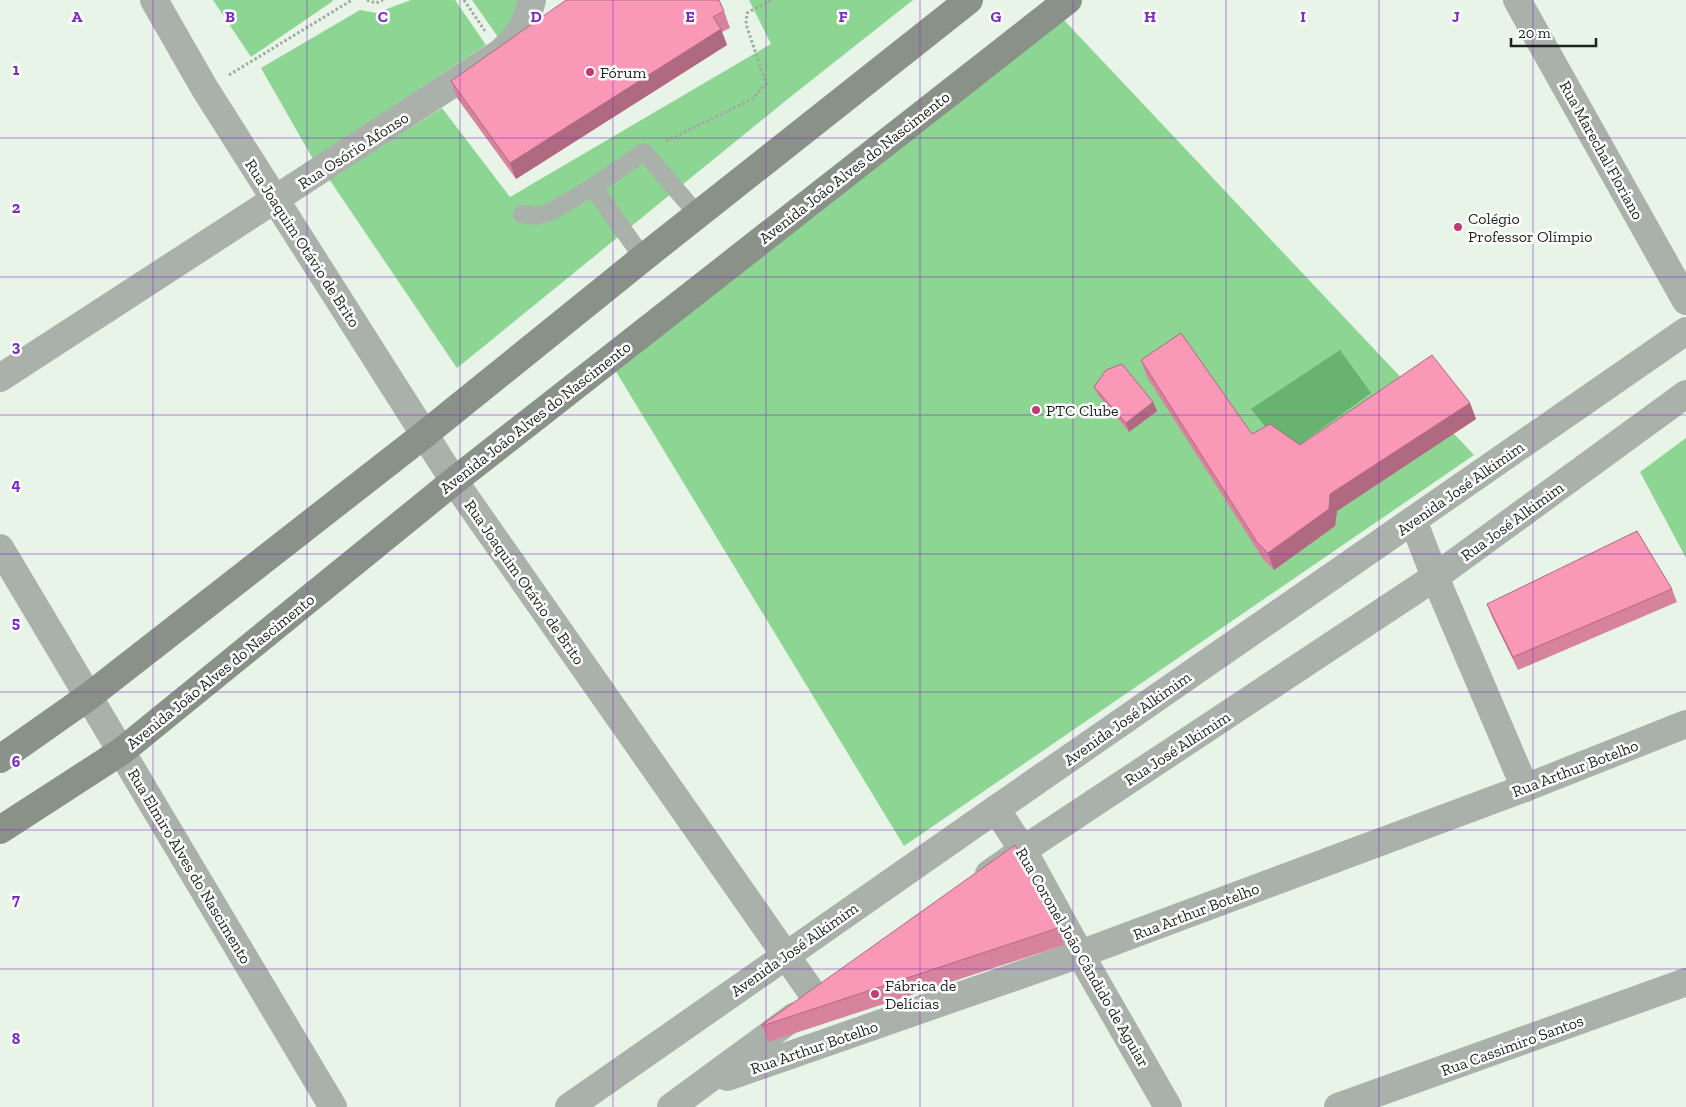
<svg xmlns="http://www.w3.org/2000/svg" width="1686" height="1107" viewBox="0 0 1686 1107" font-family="'Zilla Slab',serif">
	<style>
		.green { fill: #8dd593 }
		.water { fill: #68b36f }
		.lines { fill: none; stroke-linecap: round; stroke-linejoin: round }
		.path { stroke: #a0aaa0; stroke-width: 3; stroke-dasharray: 2.5 2.5; stroke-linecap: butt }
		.service { stroke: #aab0aa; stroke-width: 18 }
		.minor { stroke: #aab0aa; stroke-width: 28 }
		.secondary { stroke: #899189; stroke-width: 28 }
		.wall { fill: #d7839e }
		.shaded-wall { fill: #af6a81 }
		.building { fill: #fa98b8; stroke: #af6a81 }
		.grid { fill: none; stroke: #7b2cbf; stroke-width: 1; stroke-opacity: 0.55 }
		.poi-dot { fill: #c43a74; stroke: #fff; stroke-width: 2 }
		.labels { text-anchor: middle; stroke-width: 5; stroke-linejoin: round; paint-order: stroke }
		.poi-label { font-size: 16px; fill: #1d221e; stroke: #fff; text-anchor: start }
		.street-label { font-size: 16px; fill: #1d221e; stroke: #fff }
		.grid-label { font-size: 16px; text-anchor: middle; font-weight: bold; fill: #7b2cbf; stroke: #fff; stroke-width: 5; stroke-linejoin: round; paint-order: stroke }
	</style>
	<rect width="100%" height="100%" fill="#e7f4e7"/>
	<g class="green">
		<path d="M 213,0 L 332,0 L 333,1 L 251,57 Z"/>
		<path d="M 411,0 L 455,0 L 486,45 L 313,159 L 261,68 L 360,10 L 376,13 Z"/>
		<path d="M 472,0 L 526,0 L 500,40 Z"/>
		<path d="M 749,0 L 913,0 L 789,98 L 457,368 L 329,179 L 442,108 L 510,197 L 771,44 Z"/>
		<path d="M 1061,17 L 1474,455 L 904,846 L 612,365 Z"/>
		<path d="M 1686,438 L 1686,558 L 1640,472 Z"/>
	</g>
	<path class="water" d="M 1340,350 L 1371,393 L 1291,451 L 1276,440 L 1251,409 Z"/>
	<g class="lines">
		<g class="path">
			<path d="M 367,0 L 376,3 L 383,0"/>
			<path d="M 464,0 L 485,31"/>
			<path d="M 229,75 L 352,0"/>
			<path d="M 666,141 L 752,99 L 766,84 L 746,24 L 747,13 L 771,0"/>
		</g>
		<g class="service">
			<path d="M 593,187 L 643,258"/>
			<path d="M 522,214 L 535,216 L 550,212 L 593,187 L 644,152 L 698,215"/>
		</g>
		<g class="minor">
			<path d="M 154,0 L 205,89 L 454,481 L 817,1000"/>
			<path d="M 1517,0 L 1686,301"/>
			<path d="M 0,378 L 500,53 C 519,36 526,25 532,0"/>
			<path d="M 1413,520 L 1435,577 L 1525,788"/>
			<path d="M 0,548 L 333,1107"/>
			<path d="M 996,809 L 1023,850 L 1080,954 L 1168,1107"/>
			<path d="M 989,874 L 1023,850 L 1435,577 L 1686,394"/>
			<path d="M 727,1077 L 1080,954 L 1525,788 L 1686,724"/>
			<path d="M 569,1107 L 996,809 L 1686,331"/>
			<path d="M 671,1107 L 795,1016"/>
			<path d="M 1338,1107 L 1686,982"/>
		</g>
		<g class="secondary">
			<path d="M 0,759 L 88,697 L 425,434 L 643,258 L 969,0"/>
			<path d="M 0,830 L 122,751 L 454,481 L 1068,0"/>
		</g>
	</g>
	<g class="wall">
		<path d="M 724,11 L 730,28 L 722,32 L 727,45 L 516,179 L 457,98 L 451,81 Z"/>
		<path d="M 1141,360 L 1252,434 L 1300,445 L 1470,403 L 1476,419 L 1337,511 L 1335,526 L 1274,570 L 1263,559 L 1147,377 Z"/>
		<path d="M 1094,387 L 1153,402 L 1157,411 L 1129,432 L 1098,395 Z"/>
		<path d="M 1672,589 L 1677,602 L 1518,670 L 1492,617 L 1487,604 Z"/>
		<path d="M 1058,928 L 1064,945 L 768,1042 L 762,1025 Z"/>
	</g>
	<g class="shaded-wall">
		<path d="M 721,29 L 727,45 L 516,179 L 510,163 Z"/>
		<path d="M 1153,402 L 1157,411 L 1129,432 L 1126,423 Z"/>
		<path d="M 1470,403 L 1476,419 L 1337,511 L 1335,526 L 1274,570 L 1268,553 L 1330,494 Z"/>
	</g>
	<g class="building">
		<path d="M 566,0 L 719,0 L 724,11 L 713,17 L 721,29 L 510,163 L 451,81 Z"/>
		<path d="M 1181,333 L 1252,434 L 1270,424 L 1300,445 L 1432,355 L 1470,403 L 1330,494 L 1329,509 L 1268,553 L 1257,542 L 1141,360 Z"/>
		<path d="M 1122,364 L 1153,402 L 1126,423 L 1094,387 L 1106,370 Z"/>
		<path d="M 1637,531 L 1672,589 L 1513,657 L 1487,604 Z"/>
		<path d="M 1015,845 L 1058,928 L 762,1026 L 762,1025 Z"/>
	</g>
	<path class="grid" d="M 153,0 L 153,1107M 307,0 L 307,1107M 460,0 L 460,1107M 613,0 L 613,1107M 766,0 L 766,1107M 920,0 L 920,1107M 1073,0 L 1073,1107M 1226,0 L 1226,1107M 1379,0 L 1379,1107M 1533,0 L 1533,1107M 0,138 L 1686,138M 0,277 L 1686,277M 0,415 L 1686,415M 0,554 L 1686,554M 0,692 L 1686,692M 0,830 L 1686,830M 0,969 L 1686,969"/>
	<g class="poi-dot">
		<circle cx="590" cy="72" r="5"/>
		<circle cx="1458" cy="227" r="5"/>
		<circle cx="1036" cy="410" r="5"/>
		<circle cx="875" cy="994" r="5"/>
	</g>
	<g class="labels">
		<g class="poi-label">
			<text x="600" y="78">Fórum</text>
			<text x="1468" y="224">Colégio<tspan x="1468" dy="18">Professor Olímpio</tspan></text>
			<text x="1046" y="416">PTC Clube</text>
			<text x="885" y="991">Fábrica de<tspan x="885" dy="18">Delícias</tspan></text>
		</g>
		<g class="street-label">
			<text transform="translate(353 150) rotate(-33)" y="6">Rua Osório Afonso</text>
			<text transform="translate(1602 150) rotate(61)" y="6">Rua Marechal Floriano</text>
			<text transform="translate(854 167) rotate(-38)" y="6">Avenida João Alves do Nascimento</text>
			<text transform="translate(303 243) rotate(57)" y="6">Rua Joaquim Otávio de Brito</text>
			<text transform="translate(535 417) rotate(-38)" y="6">Avenida João Alves do Nascimento</text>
			<text transform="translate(1460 488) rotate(-35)" y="6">Avenida José Alkimim</text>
			<text transform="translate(1512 521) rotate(-36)" y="6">Rua José Alkimim</text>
			<text transform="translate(525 582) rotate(55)" y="6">Rua Joaquim Otávio de Brito</text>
			<text transform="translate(220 671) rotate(-39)" y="6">Avenida João Alves do Nascimento</text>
			<text transform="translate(1127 718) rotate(-35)" y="6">Avenida José Alkimim</text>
			<text transform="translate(1177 748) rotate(-33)" y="6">Rua José Alkimim</text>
			<text transform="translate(1575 768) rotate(-21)" y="6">Rua Arthur Botelho</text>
			<text transform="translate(190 866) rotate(59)" y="6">Rua Elmiro Alves do Nascimento</text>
			<text transform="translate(1196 911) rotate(-21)" y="6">Rua Arthur Botelho</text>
			<text transform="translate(794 949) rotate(-35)" y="6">Avenida José Alkimim</text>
			<text transform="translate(1083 957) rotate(60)" y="6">Rua Coronel João Cândido de Aguiar</text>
			<text transform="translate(1512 1045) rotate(-20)" y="6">Rua Cassimiro Santos</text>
			<text transform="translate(814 1047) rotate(-19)" y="6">Rua Arthur Botelho</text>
		</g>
	</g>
	<g class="grid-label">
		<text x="77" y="22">A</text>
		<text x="230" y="22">B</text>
		<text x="383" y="22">C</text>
		<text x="536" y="22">D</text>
		<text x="690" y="22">E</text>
		<text x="843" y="22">F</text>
		<text x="996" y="22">G</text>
		<text x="1150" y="22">H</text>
		<text x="1303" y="22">I</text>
		<text x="1456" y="22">J</text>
		<text x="16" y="75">1</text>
		<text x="16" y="213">2</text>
		<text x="16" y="352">3</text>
		<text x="16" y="490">4</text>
		<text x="16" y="628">5</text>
		<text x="16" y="767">6</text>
		<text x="16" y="905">7</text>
		<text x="16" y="1044">8</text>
	</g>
	<path d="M1511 38v8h85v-8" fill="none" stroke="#1d221e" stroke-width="2.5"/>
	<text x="1518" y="38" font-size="15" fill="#1d221e" stroke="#ffffff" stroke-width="4" paint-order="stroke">20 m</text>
</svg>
